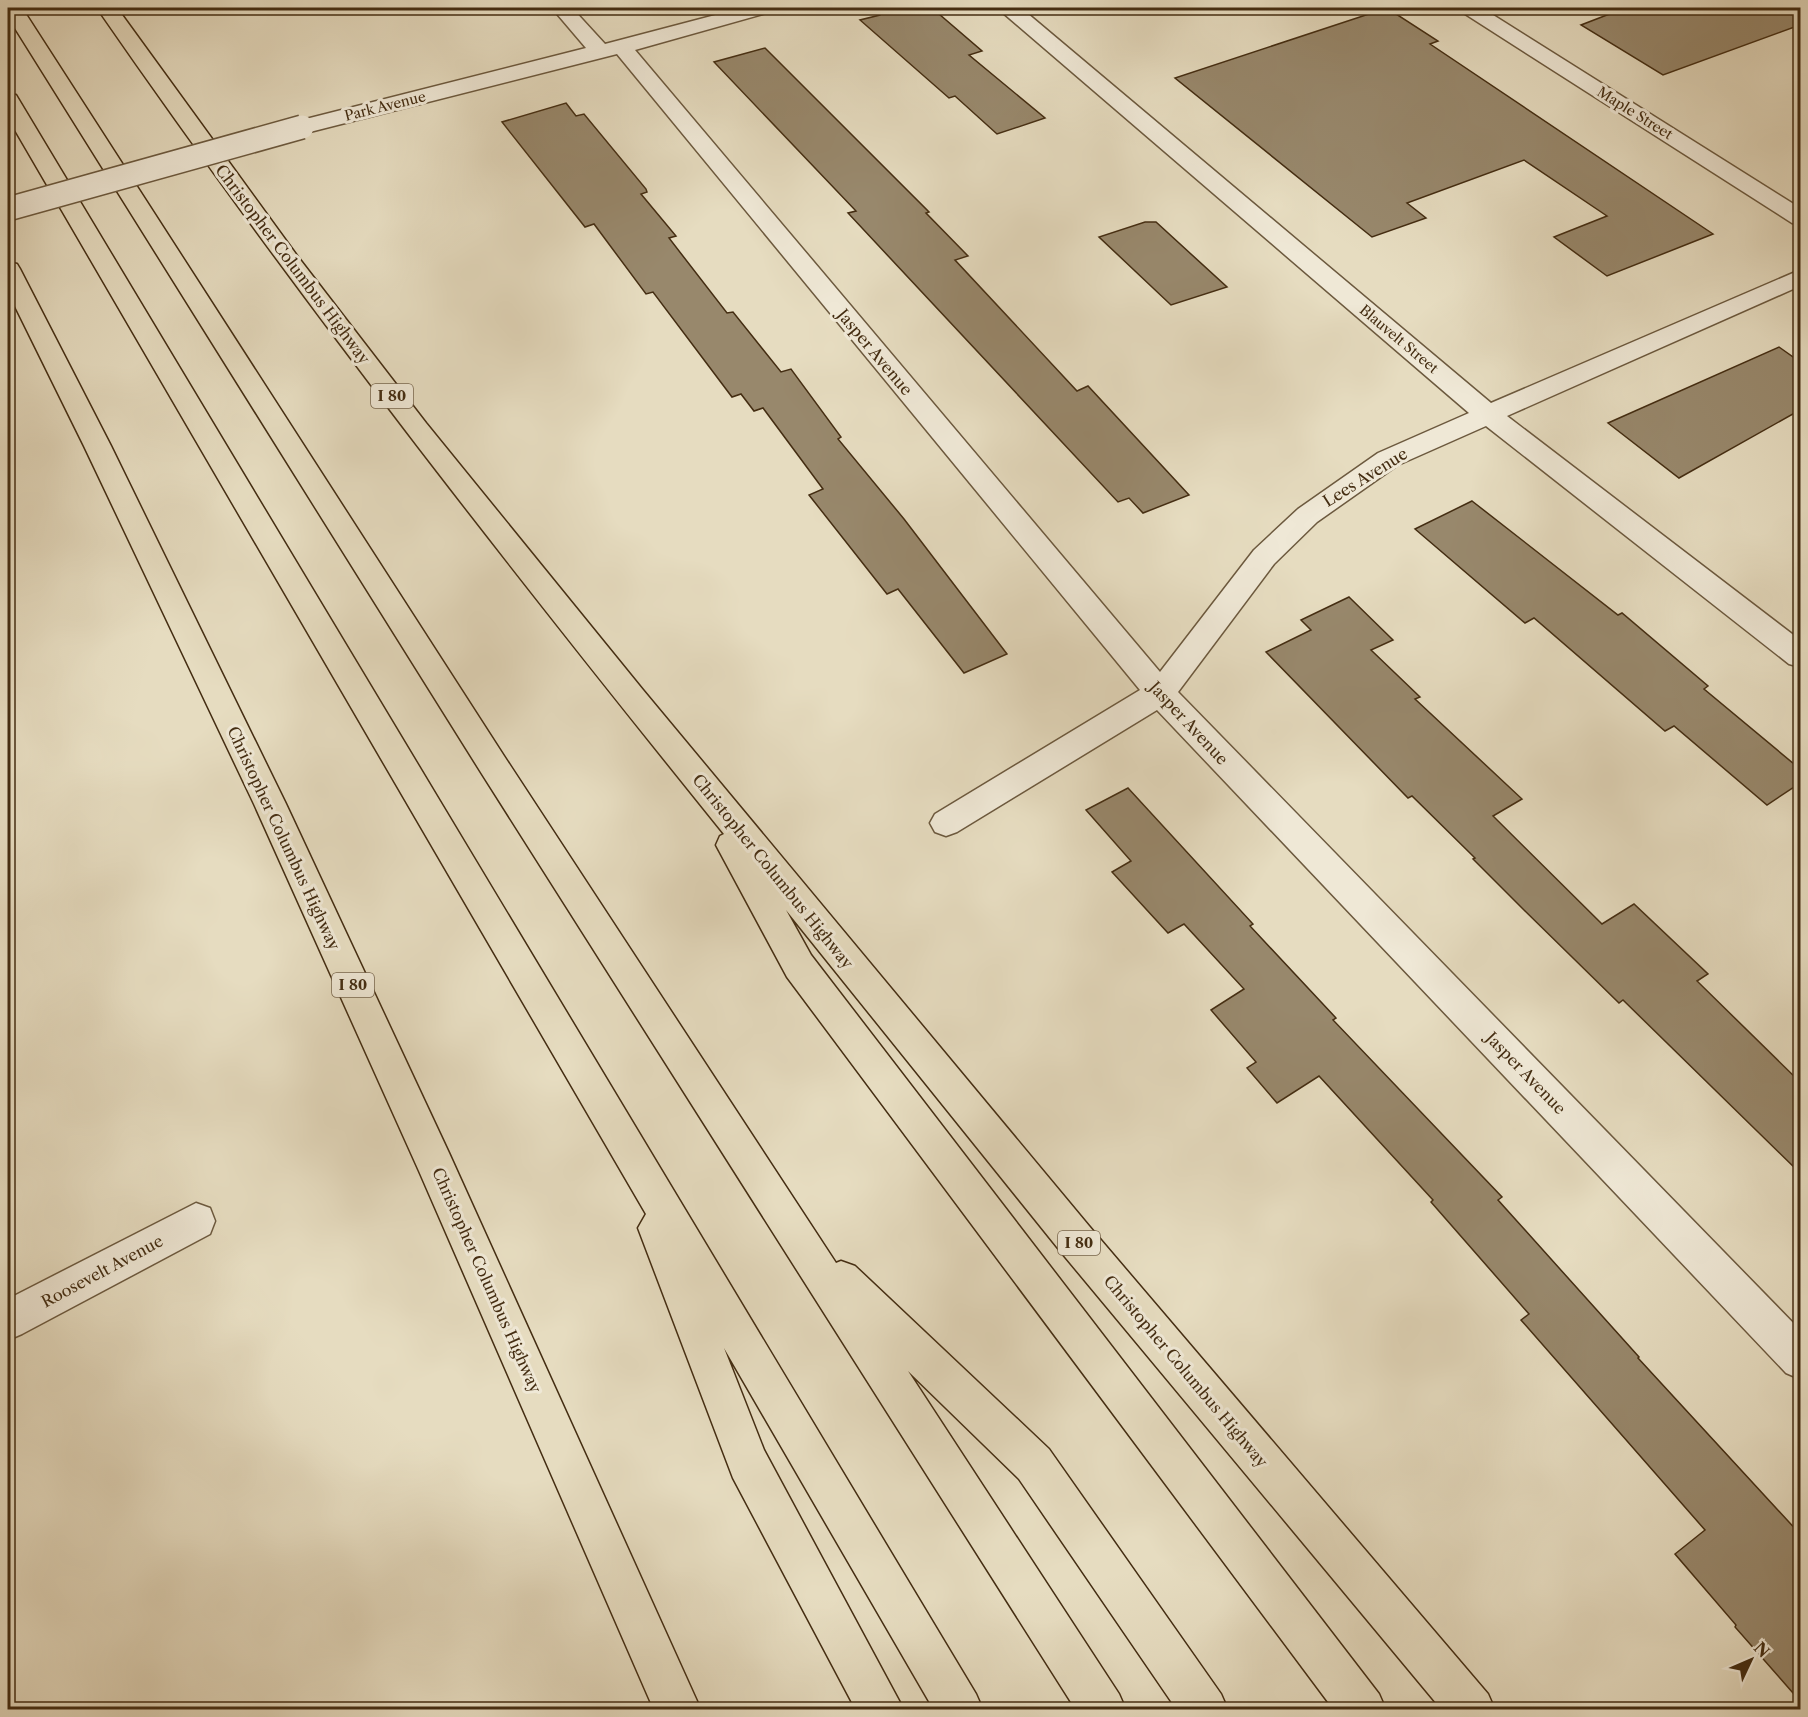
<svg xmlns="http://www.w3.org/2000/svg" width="1808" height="1717" viewBox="0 0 1808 1717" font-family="'Libre Caslon Text',serif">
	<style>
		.building { fill: #98886c; stroke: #442d12; stroke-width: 1.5 }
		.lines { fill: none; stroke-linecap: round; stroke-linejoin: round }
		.minor-casing { stroke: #6c593e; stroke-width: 3 }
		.highway-casing { stroke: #442d12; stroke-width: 3 }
		.minor { fill: #efe8d6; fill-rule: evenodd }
		.highway { fill: #e6dcc0; fill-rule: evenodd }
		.minor-bridge-casing { stroke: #6c593e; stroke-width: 26; stroke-linecap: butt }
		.minor-bridge { stroke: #efe8d6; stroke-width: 23 }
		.labels { text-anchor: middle; stroke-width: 6; stroke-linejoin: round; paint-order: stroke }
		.far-street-label { font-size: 14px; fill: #442d12; stroke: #efe8d6 }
		.shield { fill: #efe8d6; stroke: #77654d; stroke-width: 1.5 }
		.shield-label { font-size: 15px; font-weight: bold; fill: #442d12 }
		.street-label { font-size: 16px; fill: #442d12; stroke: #efe8d6 }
	</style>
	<rect width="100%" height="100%" fill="#e6dcc0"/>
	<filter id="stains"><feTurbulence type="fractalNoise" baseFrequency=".00333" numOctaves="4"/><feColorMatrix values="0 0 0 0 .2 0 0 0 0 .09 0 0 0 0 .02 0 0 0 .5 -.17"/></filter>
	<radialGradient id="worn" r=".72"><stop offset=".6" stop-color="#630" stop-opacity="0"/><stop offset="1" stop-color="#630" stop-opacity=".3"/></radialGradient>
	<g class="building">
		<path d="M 886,8 L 932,8 L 982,51 L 969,55 L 1045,118 L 997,134 L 955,96 L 949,98 L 860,20 L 880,15 Z"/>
		<path d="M 1625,8 L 1800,8 L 1800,25 L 1663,75 L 1581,25 Z"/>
		<path d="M 1381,10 L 1390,10 L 1438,41 L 1430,44 L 1713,234 L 1607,276 L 1554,237 L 1607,216 L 1524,160 L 1407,203 L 1426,218 L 1372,237 L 1175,78 Z"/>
		<path d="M 765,48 L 929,212 L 926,213 L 968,256 L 955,260 L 1077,391 L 1088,386 L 1189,495 L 1143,513 L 1129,498 L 1118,502 L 848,213 L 856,211 L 714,62 Z"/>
		<path d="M 566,103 L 576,116 L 584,114 L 646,189 L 647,192 L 641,194 L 676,236 L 669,238 L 727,313 L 733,312 L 781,372 L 791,369 L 841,437 L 838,439 L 904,519 L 1007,654 L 964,673 L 898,589 L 887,594 L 809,495 L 823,489 L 763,408 L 754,411 L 741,394 L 732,397 L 653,292 L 646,294 L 594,224 L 585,227 L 502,122 Z"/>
		<path d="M 1145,222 L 1156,222 L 1227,287 L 1171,305 L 1099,237 Z"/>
		<path d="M 1779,347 L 1800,362 L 1800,410 L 1679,478 L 1608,423 Z"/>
		<path d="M 1472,501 L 1618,615 L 1622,613 L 1708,686 L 1704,689 L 1800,769 L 1800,783 L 1767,805 L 1674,726 L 1665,731 L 1534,618 L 1525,623 L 1415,529 Z"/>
		<path d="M 1349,597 L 1393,640 L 1371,650 L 1420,697 L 1415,699 L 1522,799 L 1493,816 L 1602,924 L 1634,904 L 1708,974 L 1697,981 L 1800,1082 L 1800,1173 L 1623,1000 L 1619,1003 L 1524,910 L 1473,859 L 1475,858 L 1412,796 L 1408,798 L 1266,652 L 1311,630 L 1301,620 Z"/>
		<path d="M 1128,788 L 1253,924 L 1250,926 L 1336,1018 L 1333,1020 L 1502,1197 L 1498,1200 L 1639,1357 L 1638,1358 L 1800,1534 L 1800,1701 L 1735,1627 L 1736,1625 L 1675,1554 L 1705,1530 L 1521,1320 L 1529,1314 L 1431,1202 L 1433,1200 L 1319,1076 L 1277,1103 L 1247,1068 L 1256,1062 L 1211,1010 L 1244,989 L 1184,924 L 1168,933 L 1112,872 L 1131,861 L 1086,810 Z"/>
	</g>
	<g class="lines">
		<g class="minor-casing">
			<g id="minor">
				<path d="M 552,8 L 572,8 L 605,44 L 742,8 L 773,8 L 770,12 L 635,50 L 1160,672 L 1254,550 L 1298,509 L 1378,453 L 1469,413 L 1002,12 L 999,8 L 1021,8 L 1491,403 L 1800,270 L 1800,286 L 1507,416 L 1800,640 L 1800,667 L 1789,664 L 1486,426 L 1398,465 L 1317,522 L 1274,564 L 1178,692 L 1800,1330 L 1800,1379 L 1786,1373 L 1157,710 L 957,832 L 946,836 L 935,832 L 930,823 L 935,814 L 1140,690 L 617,54 L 302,134 L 294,132 L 291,127 L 294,122 L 586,48 Z"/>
				<path d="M 1459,8 L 1482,8 L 1800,208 L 1800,225 L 1792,223 L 1462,12 Z"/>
				<path d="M 196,1203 L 210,1208 L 215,1221 L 210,1234 L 22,1334 L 8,1340 L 8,1299 Z"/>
			</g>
		</g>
		<g class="highway-casing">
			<g id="highway">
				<path d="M 8,8 L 22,8 L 504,756 L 836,1263 L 841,1261 L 855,1266 L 1049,1449 L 1221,1694 L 1228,1710 L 1177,1710 L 1019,1479 L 908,1371 L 1119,1694 L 1126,1710 L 1076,1710 L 482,774 L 8,17 Z"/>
				<path d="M 97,8 L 117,8 L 298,257 L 426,423 L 643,690 L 1089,1226 L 1488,1694 L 1495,1710 L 1442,1710 L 1061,1252 L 786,910 L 811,955 L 1379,1694 L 1386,1710 L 1334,1710 L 787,977 L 716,845 L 720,836 L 724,834 C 507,565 294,293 97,8 Z"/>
				<path d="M 8,94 L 16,95 L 19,100 L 976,1694 L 983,1710 L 934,1710 L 724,1348 L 764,1450 L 904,1710 L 856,1710 L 733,1478 L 638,1228 L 646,1214 L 8,118 Z"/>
				<path d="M 8,262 L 17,264 L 20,269 L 111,446 L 286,804 L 449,1153 L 701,1710 L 654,1710 L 419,1171 L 254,804 L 84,446 L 8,292 Z"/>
			</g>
		</g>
		<use href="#minor" class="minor"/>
		<use href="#highway" class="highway"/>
		<g class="minor-bridge-casing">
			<path id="minor-bridge" d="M 8,209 L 302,127"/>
		</g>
		<use href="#minor-bridge" class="minor-bridge"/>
	</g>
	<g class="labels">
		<g class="far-street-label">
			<text transform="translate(385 106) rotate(-14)" y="5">Park Avenue</text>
			<text transform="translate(1635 113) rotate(32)" y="5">Maple Street</text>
			<text transform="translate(1399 339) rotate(40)" y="5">Blauvelt Street</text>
		</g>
		<g class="shield">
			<rect x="371" y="384" width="42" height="24" rx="4.5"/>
			<rect x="332" y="973" width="42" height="24" rx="4.5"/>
			<rect x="1058" y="1231" width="42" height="24" rx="4.5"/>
		</g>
		<g class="shield-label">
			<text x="392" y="401">I 80</text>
			<text x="353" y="990">I 80</text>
			<text x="1079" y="1248">I 80</text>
		</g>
		<g class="street-label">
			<text transform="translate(293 264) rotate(53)" y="6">Christopher Columbus Highway</text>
			<text transform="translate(875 352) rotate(50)" y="6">Jasper Avenue</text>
			<text transform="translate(1365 477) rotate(-32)" y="6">Lees Avenue</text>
			<text transform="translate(1189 723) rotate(47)" y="6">Jasper Avenue</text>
			<text transform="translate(284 838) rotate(65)" y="6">Christopher Columbus Highway</text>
			<text transform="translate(773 871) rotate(51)" y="6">Christopher Columbus Highway</text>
			<text transform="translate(1526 1073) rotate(46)" y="6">Jasper Avenue</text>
			<text transform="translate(102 1271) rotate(-28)" y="6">Roosevelt Avenue</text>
			<text transform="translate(487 1280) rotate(66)" y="6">Christopher Columbus Highway</text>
			<text transform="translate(1186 1371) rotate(50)" y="6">Christopher Columbus Highway</text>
		</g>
	</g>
	<rect width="1808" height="1717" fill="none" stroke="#e6dcc0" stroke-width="30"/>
	<rect x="9" y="9" width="1790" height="1699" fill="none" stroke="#442d12" stroke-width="3"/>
	<rect x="15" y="15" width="1778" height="1687" fill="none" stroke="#442d12" stroke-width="1.5"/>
	<g transform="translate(1751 1660) rotate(46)" stroke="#efe8d6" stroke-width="4.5" paint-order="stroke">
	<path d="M0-4.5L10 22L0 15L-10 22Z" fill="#442d12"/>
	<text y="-9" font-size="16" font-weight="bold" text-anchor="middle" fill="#442d12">N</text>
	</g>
	<rect width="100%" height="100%" filter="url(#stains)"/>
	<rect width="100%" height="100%" fill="url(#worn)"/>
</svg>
